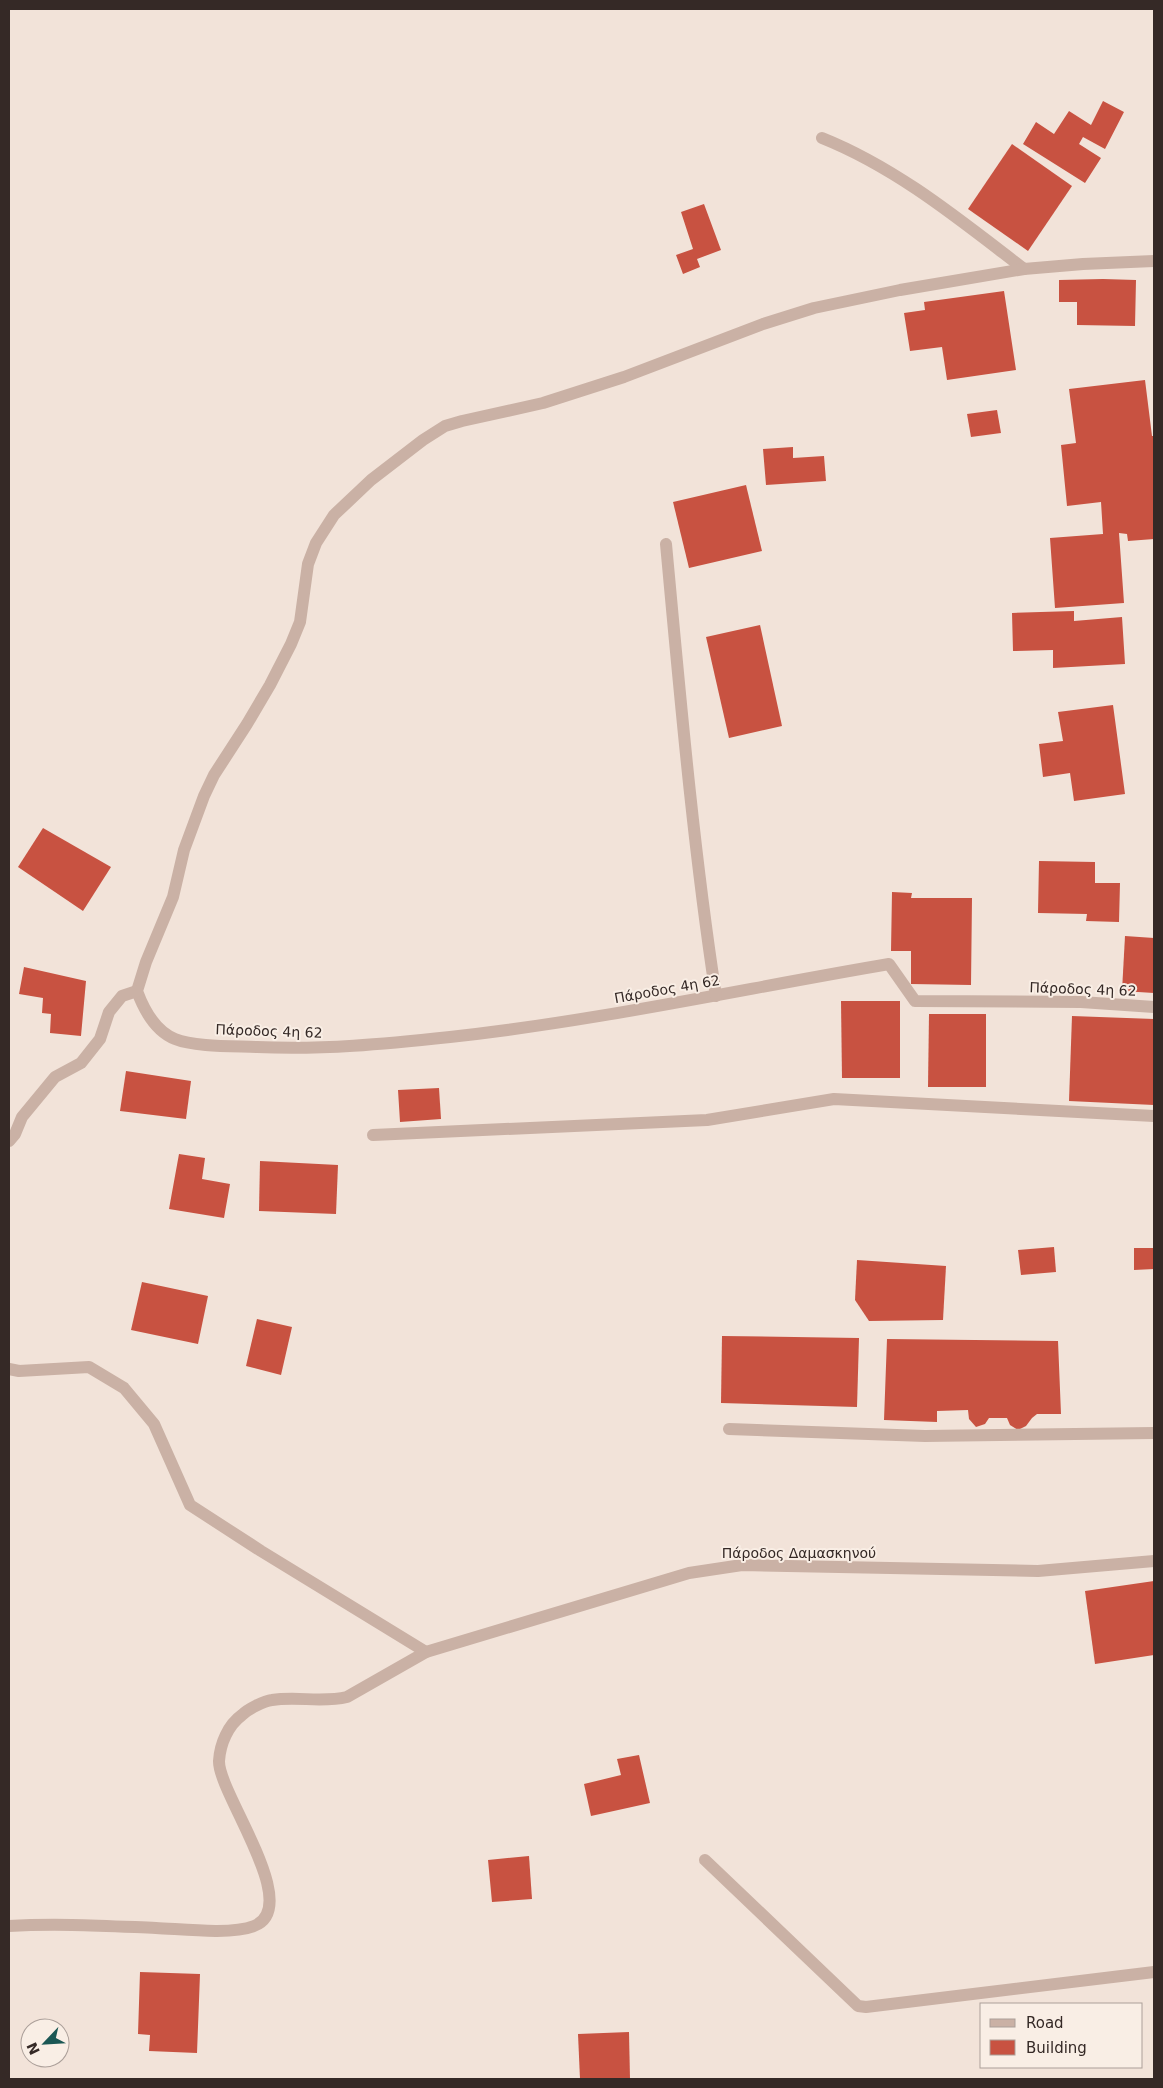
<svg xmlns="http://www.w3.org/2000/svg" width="1163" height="2088" viewBox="0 0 1163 2088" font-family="'DejaVu Sans',sans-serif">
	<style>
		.building { fill: #c85241 }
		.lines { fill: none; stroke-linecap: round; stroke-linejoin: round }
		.minor { stroke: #cab1a5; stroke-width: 12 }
		.labels { text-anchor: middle; stroke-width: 4; stroke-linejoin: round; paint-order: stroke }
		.street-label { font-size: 14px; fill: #352926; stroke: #f9eee5 }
	</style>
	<rect width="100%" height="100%" fill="#f2e3d9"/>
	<g class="building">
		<path d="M 1103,101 L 1124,112 L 1105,149 L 1083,137 L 1079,144 L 1101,158 L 1085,183 L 1023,144 L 1036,122 L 1054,134 L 1069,111 L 1091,125 Z"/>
		<path d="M 1012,144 L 1072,186 L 1028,251 L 968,209 Z"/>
		<path d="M 704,204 L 721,250 L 697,259 L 700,267 L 683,274 L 676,255 L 693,249 L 681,212 Z"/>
		<path d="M 1103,279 L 1136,280 L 1135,326 L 1077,325 L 1077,302 L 1059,302 L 1059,280 Z"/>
		<path d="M 1004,291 L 1016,370 L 947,380 L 942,347 L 910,351 L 904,313 L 925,310 L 924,302 Z"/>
		<path d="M 1145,380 L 1152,436 L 1154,436 L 1154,539 L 1128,541 L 1127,534 L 1119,533 L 1124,603 L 1055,608 L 1050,538 L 1103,534 L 1101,502 L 1067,506 L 1061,445 L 1076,443 L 1069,389 Z"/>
		<path d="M 997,410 L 1001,433 L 971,437 L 967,414 Z"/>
		<path d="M 793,447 L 793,458 L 824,456 L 826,481 L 766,485 L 763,449 Z"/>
		<path d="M 746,485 L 762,551 L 689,568 L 673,502 Z"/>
		<path d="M 1074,611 L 1074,621 L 1122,617 L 1125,664 L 1053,668 L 1053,650 L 1013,651 L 1012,613 Z"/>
		<path d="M 760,625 L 782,726 L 729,738 L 706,637 Z"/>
		<path d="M 1113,705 L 1125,794 L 1074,801 L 1070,773 L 1043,777 L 1039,744 L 1063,741 L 1058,712 Z"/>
		<path d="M 43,828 L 111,867 L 83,911 L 18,867 Z"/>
		<path d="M 1039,861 L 1095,862 L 1095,883 L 1120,883 L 1119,922 L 1086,921 L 1087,914 L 1038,913 Z"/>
		<path d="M 892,892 L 912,893 L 911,898 L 972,898 L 971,985 L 911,984 L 911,951 L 891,951 Z"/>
		<path d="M 1125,936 L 1154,938 L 1154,993 L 1122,991 Z"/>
		<path d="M 24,967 L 86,981 L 81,1036 L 50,1033 L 51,1014 L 42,1013 L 43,998 L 19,994 Z"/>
		<path d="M 841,1001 L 900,1001 L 900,1078 L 842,1078 Z"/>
		<path d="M 929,1014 L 986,1014 L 986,1087 L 928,1087 Z"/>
		<path d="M 1072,1016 L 1154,1019 L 1154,1105 L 1069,1101 Z"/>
		<path d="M 126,1071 L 191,1081 L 186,1119 L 120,1111 Z"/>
		<path d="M 439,1088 L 441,1119 L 400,1122 L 398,1090 Z"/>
		<path d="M 179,1154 L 205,1158 L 202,1179 L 230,1184 L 224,1218 L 169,1209 Z"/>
		<path d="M 260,1161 L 338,1165 L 336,1214 L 259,1211 Z"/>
		<path d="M 1054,1247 L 1056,1272 L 1021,1275 L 1018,1250 Z"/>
		<path d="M 1134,1248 L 1154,1248 L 1154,1269 L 1134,1270 Z"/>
		<path d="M 857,1260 L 946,1266 L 943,1320 L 869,1321 L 855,1300 Z"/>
		<path d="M 142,1282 L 208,1296 L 198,1344 L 131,1330 Z"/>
		<path d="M 257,1319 L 292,1327 L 281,1375 L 246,1366 Z"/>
		<path d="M 722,1336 L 859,1338 L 857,1407 L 721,1403 Z"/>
		<path d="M 887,1339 L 1058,1341 L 1061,1414 L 1037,1414 L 1032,1418 L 1026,1426 L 1018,1430 L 1010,1425 L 1007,1418 L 989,1418 L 985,1424 L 976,1427 L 969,1419 L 968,1410 L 937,1411 L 937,1422 L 884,1420 Z"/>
		<path d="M 1154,1581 L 1154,1655 L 1095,1664 L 1085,1591 Z"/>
		<path d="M 639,1755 L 650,1803 L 591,1816 L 584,1784 L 621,1775 L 617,1759 Z"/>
		<path d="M 529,1856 L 532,1899 L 492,1902 L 488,1860 Z"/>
		<path d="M 140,1972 L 200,1974 L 197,2053 L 149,2051 L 150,2035 L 138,2034 Z"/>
		<path d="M 629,2032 L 630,2079 L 580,2079 L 578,2034 Z"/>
	</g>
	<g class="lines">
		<g class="minor">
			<path d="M 822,138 C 897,168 960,220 1024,269 L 1083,264 L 1154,261"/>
			<path d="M 1024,269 L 900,290 L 814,308 L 763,324 L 624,377 L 543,403 L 462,421 L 445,426 L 423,440 L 371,480 L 334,515 L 316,543 L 308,564 L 300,622 L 291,644 L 270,685 L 247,724 L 214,775 L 204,796 L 184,850 L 173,897 L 146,962 L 137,991 C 144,1010 155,1031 175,1039 C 194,1047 235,1046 257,1047 C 322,1050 385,1044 450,1037 C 597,1021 742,989 889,964 L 915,1001 L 1081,1002 L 1154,1007"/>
			<path d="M 666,544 C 680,695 693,846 716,996"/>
			<path d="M 373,1135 L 707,1120 L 834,1099 L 1154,1116"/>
			<path d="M 9,1141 L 15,1134 L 22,1117 L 55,1077 L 81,1063 L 100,1039 L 109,1012 L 122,996 L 137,991"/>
			<path d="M 9,1369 L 19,1371 L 89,1367 L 124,1388 L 154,1424 L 190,1505 L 261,1551 L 426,1652"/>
			<path d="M 729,1429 L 925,1436 L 1154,1433"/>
			<path d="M 705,1860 L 858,2006 L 866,2007 L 1154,1972"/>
			<path d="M 9,1926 C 58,1923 107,1926 156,1928 C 182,1929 230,1935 254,1926 C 304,1907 218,1793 219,1761 C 220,1744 228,1725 242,1715 C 248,1709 264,1701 272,1700 C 297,1696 322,1703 347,1697 L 426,1652 L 689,1573 L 742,1565 L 1038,1571 L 1154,1561"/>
		</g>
	</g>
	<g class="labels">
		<g class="street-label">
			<text transform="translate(667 989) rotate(-10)" y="5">Πάροδος 4η 62</text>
			<text transform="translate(1083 989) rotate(2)" y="5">Πάροδος 4η 62</text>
			<text transform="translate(269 1031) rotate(2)" y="5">Πάροδος 4η 62</text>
			<text x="799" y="1558">Πάροδος Δαμασκηνού</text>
		</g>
	</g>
	<rect width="1163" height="2088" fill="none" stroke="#352926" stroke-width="20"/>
	<rect x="980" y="2003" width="162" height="65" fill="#f9eee5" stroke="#ab9f99"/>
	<rect x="990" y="2019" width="25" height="8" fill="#cab1a5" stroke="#ab9f99"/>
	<text x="1026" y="2028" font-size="15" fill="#352926">Road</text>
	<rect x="990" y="2040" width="25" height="15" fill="#c85241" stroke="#ab9f99"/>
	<text x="1026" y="2053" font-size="15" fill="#352926">Building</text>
	<g transform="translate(45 2043) rotate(245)"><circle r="24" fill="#f9eee5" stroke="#ab9f99"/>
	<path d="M0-4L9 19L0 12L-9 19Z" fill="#1b5754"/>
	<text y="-8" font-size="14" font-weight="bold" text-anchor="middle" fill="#352926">N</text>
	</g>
</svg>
